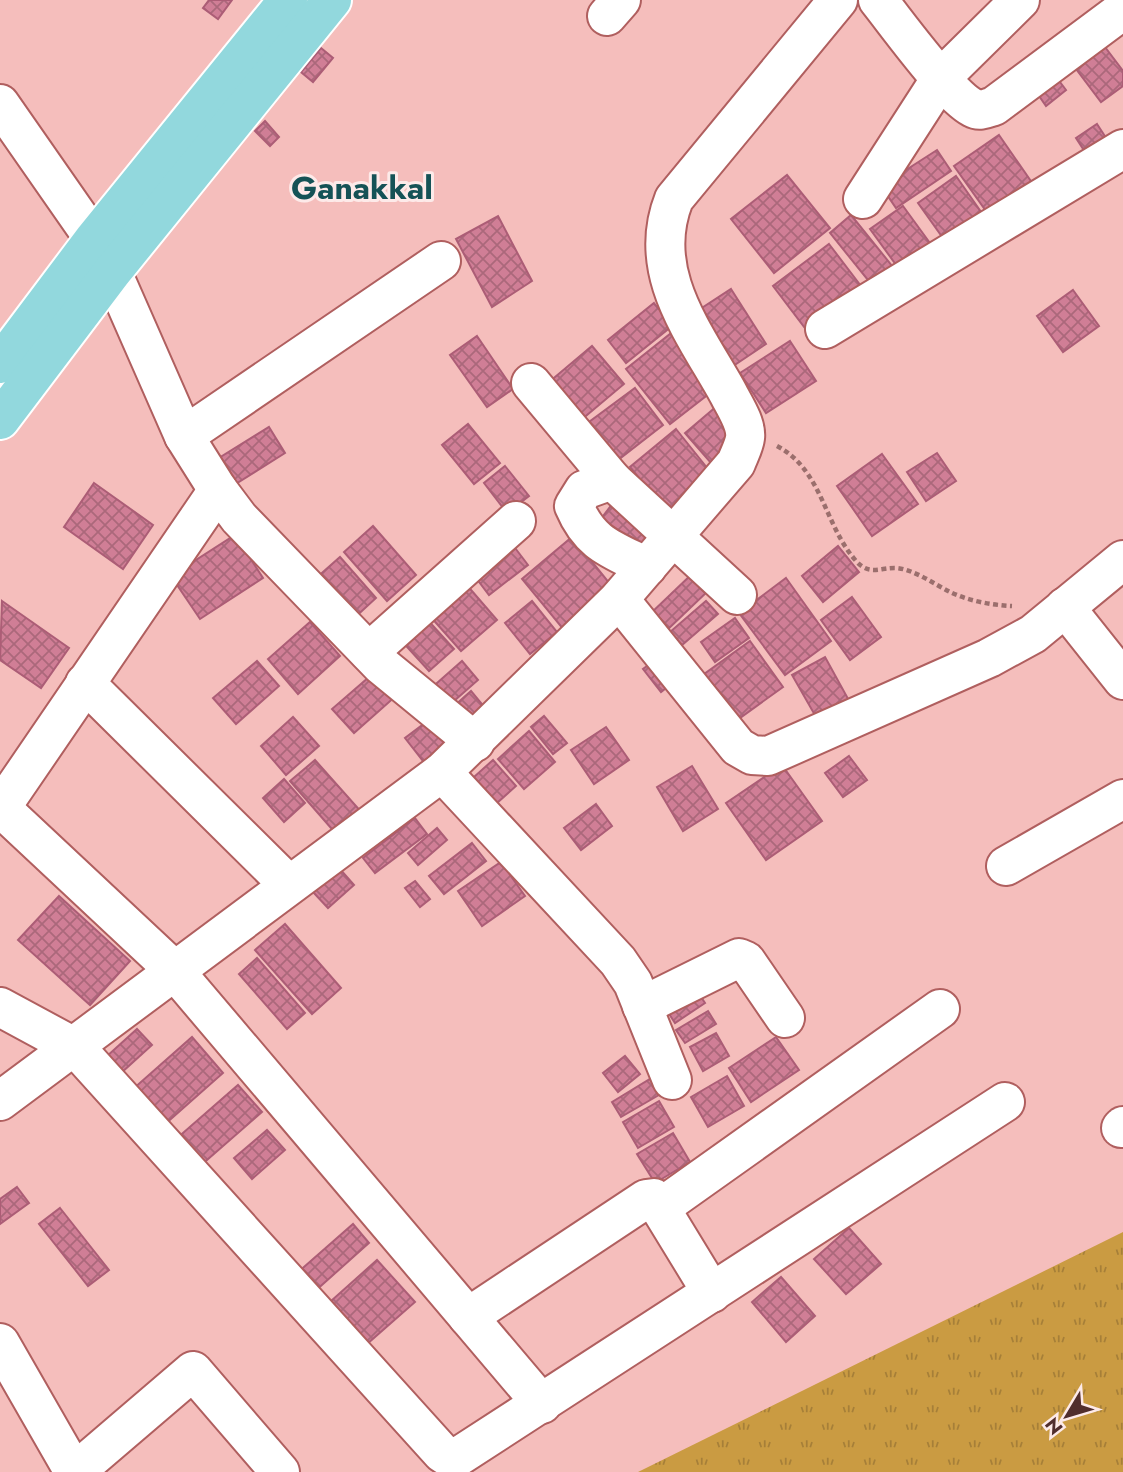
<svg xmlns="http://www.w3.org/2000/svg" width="1123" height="1472" viewBox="0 0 1123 1472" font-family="Jost,sans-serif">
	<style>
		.grass { fill: url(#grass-tufts) }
		.building { fill: url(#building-cross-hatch); stroke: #ac5d76; stroke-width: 2 }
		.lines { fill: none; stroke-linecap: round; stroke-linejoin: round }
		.minor-casing { stroke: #b05f5f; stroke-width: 42 }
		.major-casing { stroke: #fff; stroke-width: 42 }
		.path { stroke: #9b6f6d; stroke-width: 4.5; stroke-dasharray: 5 3.5; stroke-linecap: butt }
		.minor { stroke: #fff; stroke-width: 38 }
		.major { stroke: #92d8dd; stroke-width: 38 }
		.labels { text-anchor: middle; stroke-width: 6; stroke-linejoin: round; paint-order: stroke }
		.quarter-label { font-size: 32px; font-weight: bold; fill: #155256; stroke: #fdeae9 }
	</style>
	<defs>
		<pattern id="grass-tufts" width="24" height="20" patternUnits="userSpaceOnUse" patternTransform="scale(1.75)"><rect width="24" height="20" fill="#ca9b42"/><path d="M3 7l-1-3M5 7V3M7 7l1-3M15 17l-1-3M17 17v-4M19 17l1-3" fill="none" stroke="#a67f38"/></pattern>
		<pattern id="building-cross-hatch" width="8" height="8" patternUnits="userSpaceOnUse" patternTransform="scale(1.75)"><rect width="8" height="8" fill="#d07e96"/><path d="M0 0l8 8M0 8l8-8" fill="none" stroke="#ab687b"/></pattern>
	</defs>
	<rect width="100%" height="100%" fill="#f5bebc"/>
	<path class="grass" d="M 1123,1232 L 1123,1472 L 638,1472 Z"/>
	<g class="building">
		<path d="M 209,0 L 232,0 L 218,19 L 203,8 Z"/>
		<path d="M 1102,43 L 1123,71 L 1123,86 L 1101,102 L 1073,65 Z"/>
		<path d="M 321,48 L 333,58 L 313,82 L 301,72 Z"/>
		<path d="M 1057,78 L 1066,90 L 1046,106 L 1037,93 Z"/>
		<path d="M 265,121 L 279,137 L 270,146 L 255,131 Z"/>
		<path d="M 1097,124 L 1110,144 L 1089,158 L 1076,138 Z"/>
		<path d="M 999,135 L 1035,187 L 991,218 L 954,166 Z"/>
		<path d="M 937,150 L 951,171 L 896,208 L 881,186 Z"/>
		<path d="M 787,175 L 830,228 L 774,273 L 731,219 Z"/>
		<path d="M 956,176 L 986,219 L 948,245 L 918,203 Z"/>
		<path d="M 903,206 L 935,250 L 902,273 L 870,229 Z"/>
		<path d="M 851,215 L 893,267 L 872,285 L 830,233 Z"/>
		<path d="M 498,216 L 532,281 L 492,307 L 456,239 Z"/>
		<path d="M 829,244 L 864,290 L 808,332 L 773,286 Z"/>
		<path d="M 731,289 L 766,344 L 727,370 L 691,315 Z"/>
		<path d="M 1073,290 L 1099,326 L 1063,352 L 1037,316 Z"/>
		<path d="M 654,303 L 672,326 L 626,363 L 608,340 Z"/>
		<path d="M 675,330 L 719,386 L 670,424 L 626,369 Z"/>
		<path d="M 477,336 L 513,389 L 487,407 L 450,355 Z"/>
		<path d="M 790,341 L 816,381 L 766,413 L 740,373 Z"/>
		<path d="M 592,346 L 624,384 L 581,420 L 549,382 Z"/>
		<path d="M 635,388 L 663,425 L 618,460 L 589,422 Z"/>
		<path d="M 717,406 L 743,436 L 712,464 L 685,433 Z"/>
		<path d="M 468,424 L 500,463 L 474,484 L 442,445 Z"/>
		<path d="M 269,427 L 285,453 L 231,487 L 214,461 Z"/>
		<path d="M 676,429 L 716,479 L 670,516 L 630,467 Z"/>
		<path d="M 937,453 L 956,481 L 926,501 L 907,472 Z"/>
		<path d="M 882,454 L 918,504 L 872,536 L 837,486 Z"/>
		<path d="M 505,466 L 529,496 L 507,513 L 484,483 Z"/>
		<path d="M 94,483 L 153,525 L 123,569 L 64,527 Z"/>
		<path d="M 613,503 L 653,532 L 638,553 L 597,524 Z"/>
		<path d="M 373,526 L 416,575 L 387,601 L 344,552 Z"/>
		<path d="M 235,535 L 263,578 L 200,619 L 171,576 Z"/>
		<path d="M 572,537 L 619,595 L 569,636 L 522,579 Z"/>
		<path d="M 509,540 L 528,565 L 489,595 L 470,570 Z"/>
		<path d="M 838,546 L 859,572 L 823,602 L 802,576 Z"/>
		<path d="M 340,557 L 376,598 L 352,620 L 315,579 Z"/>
		<path d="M 693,573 L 709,590 L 666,631 L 650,614 Z"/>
		<path d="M 786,578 L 831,641 L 785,675 L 739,613 Z"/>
		<path d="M 465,583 L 497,620 L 461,651 L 429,615 Z"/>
		<path d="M 852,597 L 881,637 L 850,660 L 821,620 Z"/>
		<path d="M 2,601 L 69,648 L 41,688 L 0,660 Z"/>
		<path d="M 532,601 L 557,632 L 530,654 L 505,623 Z"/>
		<path d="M 706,601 L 718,614 L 682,645 L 670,632 Z"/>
		<path d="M 424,616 L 454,649 L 429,671 L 399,638 Z"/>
		<path d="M 735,618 L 749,638 L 715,662 L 701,642 Z"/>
		<path d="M 310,622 L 340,656 L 298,694 L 268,659 Z"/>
		<path d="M 750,641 L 783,687 L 733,723 L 700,677 Z"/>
		<path d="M 825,657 L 852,706 L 820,724 L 792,675 Z"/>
		<path d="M 658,658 L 675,681 L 661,692 L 643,669 Z"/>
		<path d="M 257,661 L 279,686 L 236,724 L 213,698 Z"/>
		<path d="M 462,661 L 478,680 L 446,708 L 429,690 Z"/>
		<path d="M 376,671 L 397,695 L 354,733 L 332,709 Z"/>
		<path d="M 471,691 L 486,709 L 469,723 L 454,706 Z"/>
		<path d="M 544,716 L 567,743 L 553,754 L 531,727 Z"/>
		<path d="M 293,717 L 319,746 L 286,775 L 261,746 Z"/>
		<path d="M 429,720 L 454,752 L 430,770 L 405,738 Z"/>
		<path d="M 606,727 L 629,760 L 594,784 L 571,750 Z"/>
		<path d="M 529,731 L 555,762 L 524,789 L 498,759 Z"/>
		<path d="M 849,756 L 867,780 L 843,797 L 825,773 Z"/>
		<path d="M 315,760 L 363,814 L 338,836 L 290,781 Z"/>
		<path d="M 493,760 L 516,786 L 488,811 L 465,785 Z"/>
		<path d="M 782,765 L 822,821 L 766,860 L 726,803 Z"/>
		<path d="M 692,766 L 718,809 L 683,831 L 657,787 Z"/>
		<path d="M 284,779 L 305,803 L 284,822 L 263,798 Z"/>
		<path d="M 596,804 L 612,826 L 581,850 L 564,828 Z"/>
		<path d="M 415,818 L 427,834 L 375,873 L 363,858 Z"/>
		<path d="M 437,828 L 447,840 L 418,865 L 408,853 Z"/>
		<path d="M 472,843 L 486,861 L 444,894 L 429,876 Z"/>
		<path d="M 501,862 L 525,896 L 482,926 L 458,891 Z"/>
		<path d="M 339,868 L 354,885 L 328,908 L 313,892 Z"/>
		<path d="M 415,881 L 430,899 L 420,907 L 405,888 Z"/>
		<path d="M 59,896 L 130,961 L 90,1005 L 18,940 Z"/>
		<path d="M 285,924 L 341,988 L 312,1014 L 255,950 Z"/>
		<path d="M 257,958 L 305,1013 L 287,1029 L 239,974 Z"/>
		<path d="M 693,985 L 705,1003 L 675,1023 L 662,1003 Z"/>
		<path d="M 708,1011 L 716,1024 L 685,1043 L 676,1030 Z"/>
		<path d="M 137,1029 L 152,1045 L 121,1073 L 106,1057 Z"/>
		<path d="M 716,1033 L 729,1056 L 703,1071 L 690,1047 Z"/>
		<path d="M 192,1037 L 223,1073 L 164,1125 L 133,1089 Z"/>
		<path d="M 776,1037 L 799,1070 L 751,1102 L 729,1068 Z"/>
		<path d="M 625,1056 L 640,1074 L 618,1092 L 603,1073 Z"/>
		<path d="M 727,1076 L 744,1106 L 708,1127 L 691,1097 Z"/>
		<path d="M 650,1079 L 659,1095 L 621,1117 L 612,1102 Z"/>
		<path d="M 238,1085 L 262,1112 L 200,1166 L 176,1139 Z"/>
		<path d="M 659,1101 L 674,1127 L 638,1148 L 623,1122 Z"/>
		<path d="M 267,1130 L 285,1150 L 252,1179 L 234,1158 Z"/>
		<path d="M 673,1133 L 690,1162 L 655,1183 L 637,1154 Z"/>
		<path d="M 17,1187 L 29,1203 L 0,1224 L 0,1199 Z"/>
		<path d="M 60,1208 L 109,1270 L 88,1286 L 39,1224 Z"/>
		<path d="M 353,1224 L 369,1243 L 305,1300 L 288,1281 Z"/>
		<path d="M 849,1228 L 881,1264 L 846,1294 L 814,1259 Z"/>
		<path d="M 377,1260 L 415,1302 L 359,1351 L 322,1309 Z"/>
		<path d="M 781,1277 L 815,1316 L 786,1342 L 752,1302 Z"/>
	</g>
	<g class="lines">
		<g class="minor-casing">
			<g id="minor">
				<path d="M 878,0 C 898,25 948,95 973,108 C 980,112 987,108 994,106 L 1123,10"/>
				<path d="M 607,16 L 621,0"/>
				<path d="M 0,104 L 94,239 L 112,272 L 184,436 L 218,490 L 239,518 L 381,665 L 475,742"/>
				<path d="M 863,199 L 941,78 L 1020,0"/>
				<path d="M 825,329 L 1123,149"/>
				<path d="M 531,383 L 612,480 L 584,490 L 574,506 C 590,544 611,549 647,567"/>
				<path d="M 184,436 L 441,261"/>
				<path d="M 612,480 L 737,595"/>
				<path d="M 619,599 L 738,747 L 752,755 L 768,756 L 989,658 L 1033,634 L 1123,560"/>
				<path d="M 1065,607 L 1123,680"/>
				<path d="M 369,652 L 516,521"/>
				<path d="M 85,683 L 288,884"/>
				<path d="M 442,772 L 618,961 L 633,983 L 672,1080"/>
				<path d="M 1,808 L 173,969 L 542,1404"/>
				<path d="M 0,809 L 218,490"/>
				<path d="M 1006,866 L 1123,799"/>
				<path d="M 642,1006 L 739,958 L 746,961 L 785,1018"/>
				<path d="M 0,1007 L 76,1048 L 442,1453 L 453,1460 L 1005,1102"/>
				<path d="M 0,1101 L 442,772 L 619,599 L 736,463 C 739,455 744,446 745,438 C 747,424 734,405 728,393 C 694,332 645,272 674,199 L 838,0"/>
				<path d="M 1121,1128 L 1123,1126"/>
				<path d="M 660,1208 L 940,1009"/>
				<path d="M 468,1317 L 646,1199 L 654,1198 L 712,1293"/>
				<path d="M 0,1343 L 74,1472"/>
				<path d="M 75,1472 L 193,1371 L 280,1472"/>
			</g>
		</g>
		<g class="major-casing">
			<g id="major">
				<path d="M 0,364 L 94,239 L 288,0"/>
				<path d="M 0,420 L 112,272 L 332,0"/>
			</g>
		</g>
		<path class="path" d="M 777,446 C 823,470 824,526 857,562 C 870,576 881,567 897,568 C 915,570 934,584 950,592 C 969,601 991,605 1012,606"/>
		<use href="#minor" class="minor"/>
		<use href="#major" class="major"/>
	</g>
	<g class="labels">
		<g class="quarter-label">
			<text x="362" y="199">Ganakkal</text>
		</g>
	</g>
	<g transform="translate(1067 1416) rotate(232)" stroke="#fdeae9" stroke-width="5" paint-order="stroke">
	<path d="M0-5L12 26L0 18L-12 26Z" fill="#512e2d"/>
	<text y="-10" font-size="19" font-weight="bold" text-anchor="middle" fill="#512e2d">N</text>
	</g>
</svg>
